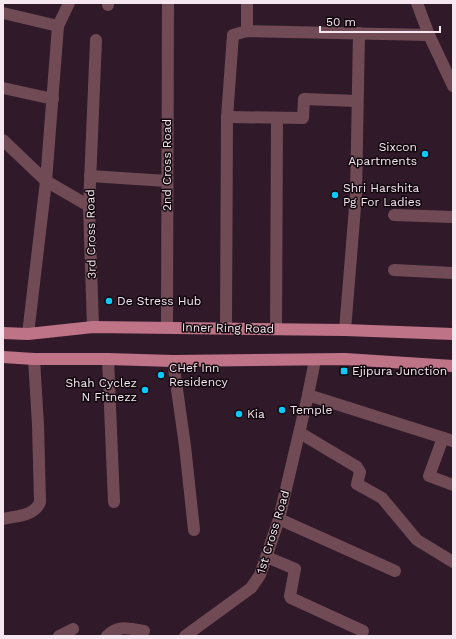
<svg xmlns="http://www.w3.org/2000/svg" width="456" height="639" viewBox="0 0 456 639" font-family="'Work Sans',sans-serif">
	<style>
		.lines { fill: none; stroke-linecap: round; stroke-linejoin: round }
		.minor { stroke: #704b55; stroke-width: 12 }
		.tertiary { stroke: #704b55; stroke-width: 12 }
		.primary { stroke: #be7387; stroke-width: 12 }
		.poi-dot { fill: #0bcafa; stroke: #11080e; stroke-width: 1.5 }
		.labels { text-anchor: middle; stroke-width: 3; stroke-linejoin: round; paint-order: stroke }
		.poi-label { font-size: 12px; fill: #f6e6f0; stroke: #11080e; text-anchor: start }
		.street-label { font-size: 12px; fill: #f6e6f0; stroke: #11080e }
	</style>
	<rect width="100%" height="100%" fill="#301929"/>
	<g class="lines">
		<g class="minor">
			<path d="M 108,3 L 108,5"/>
			<path d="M 3,13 L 58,26"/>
			<path d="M 247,31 L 247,3"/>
			<path d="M 3,88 L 53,99"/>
			<path d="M 227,117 L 303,118 L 304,99 L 357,101"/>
			<path d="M 3,140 L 46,181 L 89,206"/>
			<path d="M 90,176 L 167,181"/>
			<path d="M 394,215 L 453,217"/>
			<path d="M 394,270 L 453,273"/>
			<path d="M 93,327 L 89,206 L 96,40"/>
			<path d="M 167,327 L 168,3"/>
			<path d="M 226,328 L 227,117 L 233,35 L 247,31 L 429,35"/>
			<path d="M 276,329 L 277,118"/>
			<path d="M 345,330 L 356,195 L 359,33"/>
			<path d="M 28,334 L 46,181 L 58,26 L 69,3"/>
			<path d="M 108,359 L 114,502"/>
			<path d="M 315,360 L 308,395 L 453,441"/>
			<path d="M 173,361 L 185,446 L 194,530"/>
			<path d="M 300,433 L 357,467 L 360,472 L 357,484 L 382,498 L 417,540 L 453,562"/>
			<path d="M 443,438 L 429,476 L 453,485"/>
			<path d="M 3,519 C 16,516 35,516 40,502 L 38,425 L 34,359"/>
			<path d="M 279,519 L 395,571"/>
			<path d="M 267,557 L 295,569 L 290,596 L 291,598 L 363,631"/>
			<path d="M 59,636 L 73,629"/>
			<path d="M 107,636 C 119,624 129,629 144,631"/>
			<path d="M 185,636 L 251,588 L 260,575 L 279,519 L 308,395"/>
		</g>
		<path class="tertiary" d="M 417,3 L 429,35 L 453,86"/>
		<g class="primary">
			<path d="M 3,333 L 28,334 L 93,327 L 345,330 L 453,334"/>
			<path d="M 3,357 L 34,359 L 108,359 L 173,361 L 345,359 L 453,366"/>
		</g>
	</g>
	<g class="poi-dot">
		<circle cx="425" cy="154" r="4"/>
		<circle cx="335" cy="195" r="4"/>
		<circle cx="109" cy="301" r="4"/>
		<rect x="340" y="367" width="8" height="8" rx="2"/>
		<circle cx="161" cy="375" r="4"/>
		<circle cx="145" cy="390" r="4"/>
		<circle cx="282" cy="410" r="4"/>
		<circle cx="239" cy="414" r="4"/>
	</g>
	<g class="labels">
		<g class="poi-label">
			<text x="417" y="151" text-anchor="end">Sixcon<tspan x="417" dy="14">Apartments</tspan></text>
			<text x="343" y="192">Shri Harshita<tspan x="343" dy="14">Pg For Ladies</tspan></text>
			<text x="117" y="305">De Stress Hub</text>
			<text x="169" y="372">CHef Inn<tspan x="169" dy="14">Residency</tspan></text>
			<text x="352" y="375">Ejipura Junction</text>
			<text x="137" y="387" text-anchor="end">Shah Cyclez<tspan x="137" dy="14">N Fitnezz</tspan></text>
			<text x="290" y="414">Temple</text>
			<text x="247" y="418">Kia</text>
		</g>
		<g class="street-label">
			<text transform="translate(167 165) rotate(-90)" y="4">2nd Cross Road</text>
			<text transform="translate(91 234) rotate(-91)" y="4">3rd Cross Road</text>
			<text transform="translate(228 328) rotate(1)" y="4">Inner Ring Road</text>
			<text transform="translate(273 532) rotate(-73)" y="4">1st Cross Road</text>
		</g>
	</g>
	<rect width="456" height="639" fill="none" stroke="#f6e6f0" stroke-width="8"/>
	<path d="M320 26v6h120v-6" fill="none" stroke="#f6e6f0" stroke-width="2"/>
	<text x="326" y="26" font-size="12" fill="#f6e6f0" stroke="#11080e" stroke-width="3" paint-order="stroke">50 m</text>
</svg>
